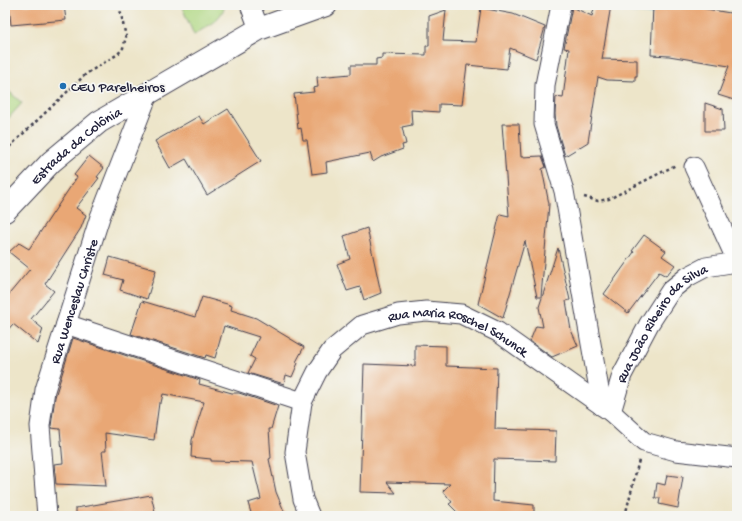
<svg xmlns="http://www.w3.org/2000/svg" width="742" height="521" viewBox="0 0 742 521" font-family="'Gochi Hand',sans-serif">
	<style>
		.green { fill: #afd781; stroke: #687c5e }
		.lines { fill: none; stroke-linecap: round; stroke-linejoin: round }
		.stream { stroke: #59b5d7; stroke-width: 5.5 }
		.building { fill: #e9a774 }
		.minor-casing { stroke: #403f50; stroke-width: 21 }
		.major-casing { stroke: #403f50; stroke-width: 24 }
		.path { stroke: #403f50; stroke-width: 2.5; stroke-dasharray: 3 3; stroke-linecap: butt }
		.minor { stroke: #fff; stroke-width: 19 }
		.major { stroke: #fff; stroke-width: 22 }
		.poi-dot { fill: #1f6fb2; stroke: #f6f6f2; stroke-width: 1.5 }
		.labels { text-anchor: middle; stroke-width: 3.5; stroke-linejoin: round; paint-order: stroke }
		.poi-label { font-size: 14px; fill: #22223b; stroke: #f6f6f2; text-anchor: start }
		.street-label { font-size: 14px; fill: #22223b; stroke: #f6f6f2 }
	</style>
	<rect width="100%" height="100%" fill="#f6f6f2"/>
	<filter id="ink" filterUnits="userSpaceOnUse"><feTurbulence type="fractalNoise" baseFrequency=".025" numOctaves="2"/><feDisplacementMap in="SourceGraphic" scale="8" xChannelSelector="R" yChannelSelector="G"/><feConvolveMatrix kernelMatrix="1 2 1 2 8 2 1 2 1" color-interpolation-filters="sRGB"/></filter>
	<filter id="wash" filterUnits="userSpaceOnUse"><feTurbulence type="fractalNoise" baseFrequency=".012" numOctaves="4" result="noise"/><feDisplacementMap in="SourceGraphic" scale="16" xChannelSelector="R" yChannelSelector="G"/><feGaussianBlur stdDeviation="0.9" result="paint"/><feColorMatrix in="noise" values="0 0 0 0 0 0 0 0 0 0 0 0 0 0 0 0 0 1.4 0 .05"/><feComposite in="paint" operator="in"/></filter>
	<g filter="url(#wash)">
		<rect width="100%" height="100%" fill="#ede5c9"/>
		<g class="green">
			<path d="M 181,5 L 225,5 C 222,20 205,27 194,35 Z"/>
			<path d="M 5,88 L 22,103 L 5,122 Z"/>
		</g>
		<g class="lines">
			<path class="stream" d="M 618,5 L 620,8 L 660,13"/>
		</g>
		<g id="blocks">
			<g class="building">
				<path d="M 9,5 L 64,5 L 66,20 L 11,25 Z"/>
				<path d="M 595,5 L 611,5 L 602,59 L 637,60 L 637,76 L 635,76 L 635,81 L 607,80 L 598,77 L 588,142 L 565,156 L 556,126 L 555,114 L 556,97 L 563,98 L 569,49 L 564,48 L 572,7 L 592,16 Z"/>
				<path d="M 653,5 L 683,5 L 736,14 L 732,32 L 737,34 L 737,101 L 718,95 L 729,66 L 669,56 L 651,55 Z"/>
				<path d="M 481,8 L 513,14 L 545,27 L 536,59 L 510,48 L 507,69 L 467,65 L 462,105 L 439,104 L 439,112 L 411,110 L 412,125 L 402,127 L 406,144 L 402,145 L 403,149 L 381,157 L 373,162 L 370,153 L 326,162 L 327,172 L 312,174 L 307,140 L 303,140 L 301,128 L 298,129 L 294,94 L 314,92 L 313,88 L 318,87 L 317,77 L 351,74 L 351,65 L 376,65 L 376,59 L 382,58 L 382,54 L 426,55 L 426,46 L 429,46 L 429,16 L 446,10 L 443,41 L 476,42 Z"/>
				<path d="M 705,103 L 723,109 L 724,131 L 705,131 Z"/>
				<path d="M 228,109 L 261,161 L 207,195 L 186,159 L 170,168 L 155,141 L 199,116 L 204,124 Z"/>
				<path d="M 502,124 L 519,124 L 521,157 L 542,156 L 546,167 L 542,169 L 549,204 L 541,297 L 537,297 L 525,241 L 503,318 L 478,304 L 500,214 L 509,216 Z"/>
				<path d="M 89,156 L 104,168 L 97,177 L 99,178 L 76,208 L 86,215 L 81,228 L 45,284 L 54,291 L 31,319 L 43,329 L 38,344 L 13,324 L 5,333 L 5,299 L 30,269 L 9,252 L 19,243 L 29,249 L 77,177 L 74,175 Z"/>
				<path d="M 367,228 L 381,293 L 364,300 L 360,287 L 347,291 L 337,264 L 350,259 L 344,236 Z"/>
				<path d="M 644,235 L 666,251 L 662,256 L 675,265 L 666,276 L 659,272 L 628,313 L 604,294 L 634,252 L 632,251 Z"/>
				<path d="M 558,248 L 570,300 L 566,301 L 571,330 L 578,346 L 552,357 L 530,341 L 536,326 L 543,327 L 539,307 Z"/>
				<path d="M 110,257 L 156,270 L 147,299 L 120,290 L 123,280 L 105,275 Z"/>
				<path d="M 202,297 L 227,304 L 232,306 L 231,310 L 256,318 L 304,347 L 296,362 L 298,363 L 292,377 L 286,375 L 284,384 L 248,373 L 255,359 L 250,356 L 259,337 L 224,326 L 215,358 L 206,355 L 205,358 L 131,334 L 142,301 L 195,317 Z"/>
				<path d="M 73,338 L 200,380 L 199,384 L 232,393 L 239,393 L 278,406 L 271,429 L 269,429 L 271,458 L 269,459 L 276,492 L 286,516 L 252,516 L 248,503 L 261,499 L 252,462 L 211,461 L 211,459 L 191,457 L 192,440 L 204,402 L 163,394 L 161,403 L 159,403 L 154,440 L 105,433 L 106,451 L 102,451 L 106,486 L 56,484 L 54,464 L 63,463 L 60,429 L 51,428 L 51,426 L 55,397 Z"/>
				<path d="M 415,345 L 446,346 L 446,366 L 497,368 L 495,429 L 556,431 L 555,461 L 494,459 L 493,501 L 534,505 L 534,516 L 461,516 L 449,504 L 452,502 L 443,491 L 450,484 L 387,482 L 396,493 L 360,492 L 364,364 L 415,366 Z"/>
				<path d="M 667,475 L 683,477 L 678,508 L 659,504 L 660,498 L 655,498 L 657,483 L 665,485 Z"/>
				<path d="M 151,495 L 156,516 L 76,516 L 76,508 Z"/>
			</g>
		</g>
	</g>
	<g filter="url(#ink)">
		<use href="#blocks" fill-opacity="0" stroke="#403f50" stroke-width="1"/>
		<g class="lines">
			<g class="minor-casing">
				<g id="minor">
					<path d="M 250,5 L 259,29"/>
					<path d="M 561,5 L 545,85 L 544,124 L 564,191 L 602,406"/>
					<path d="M 694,167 L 737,261"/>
					<path d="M 66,324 L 302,402"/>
					<path id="s1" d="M 611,412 L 622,375 L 649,324 L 671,290 L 687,277 L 706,267 L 737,262"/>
					<path id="s2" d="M 47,516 L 40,426 L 45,390 L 100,217 L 148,94"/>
					<path id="s3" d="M 310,516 L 303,499 L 295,452 L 302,402 L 317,372 L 332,350 L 362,325 L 398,314 L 426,311 L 461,314 L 498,332 L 611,412 L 644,442 L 676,451 L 737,458"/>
				</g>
			</g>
			<g class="major-casing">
				<g id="major">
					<path id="s4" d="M 5,211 L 51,162 L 99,122 L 259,29 L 326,5"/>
				</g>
			</g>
			<g class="path">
				<path d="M 119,7 L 126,5"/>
				<path d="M 5,151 L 86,74 L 118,54 L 123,48 L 126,37 L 119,5"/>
				<path d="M 584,197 L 598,201 L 609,199 L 676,165"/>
				<path d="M 625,516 L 639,460"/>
			</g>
			<use href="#minor" class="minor"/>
			<use href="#major" class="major"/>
		</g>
	</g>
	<circle class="poi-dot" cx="63" cy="86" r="4"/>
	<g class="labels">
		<g class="poi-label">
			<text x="71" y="91">CEU Parelheiros</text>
		</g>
		<g class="street-label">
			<text dy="5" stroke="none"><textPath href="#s4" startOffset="97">Estrada da Colônia</textPath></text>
			<text dy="5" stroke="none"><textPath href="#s2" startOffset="220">Rua Wenceslau Christe</textPath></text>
			<text dy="5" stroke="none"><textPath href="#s1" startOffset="105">Rua João Ribeiro da Silva</textPath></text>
			<text dy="5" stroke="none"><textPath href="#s3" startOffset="318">Rua Maria Roschel Schunck</textPath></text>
		</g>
	</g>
	<rect width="742" height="521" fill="none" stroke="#f6f6f2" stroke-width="20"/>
</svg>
